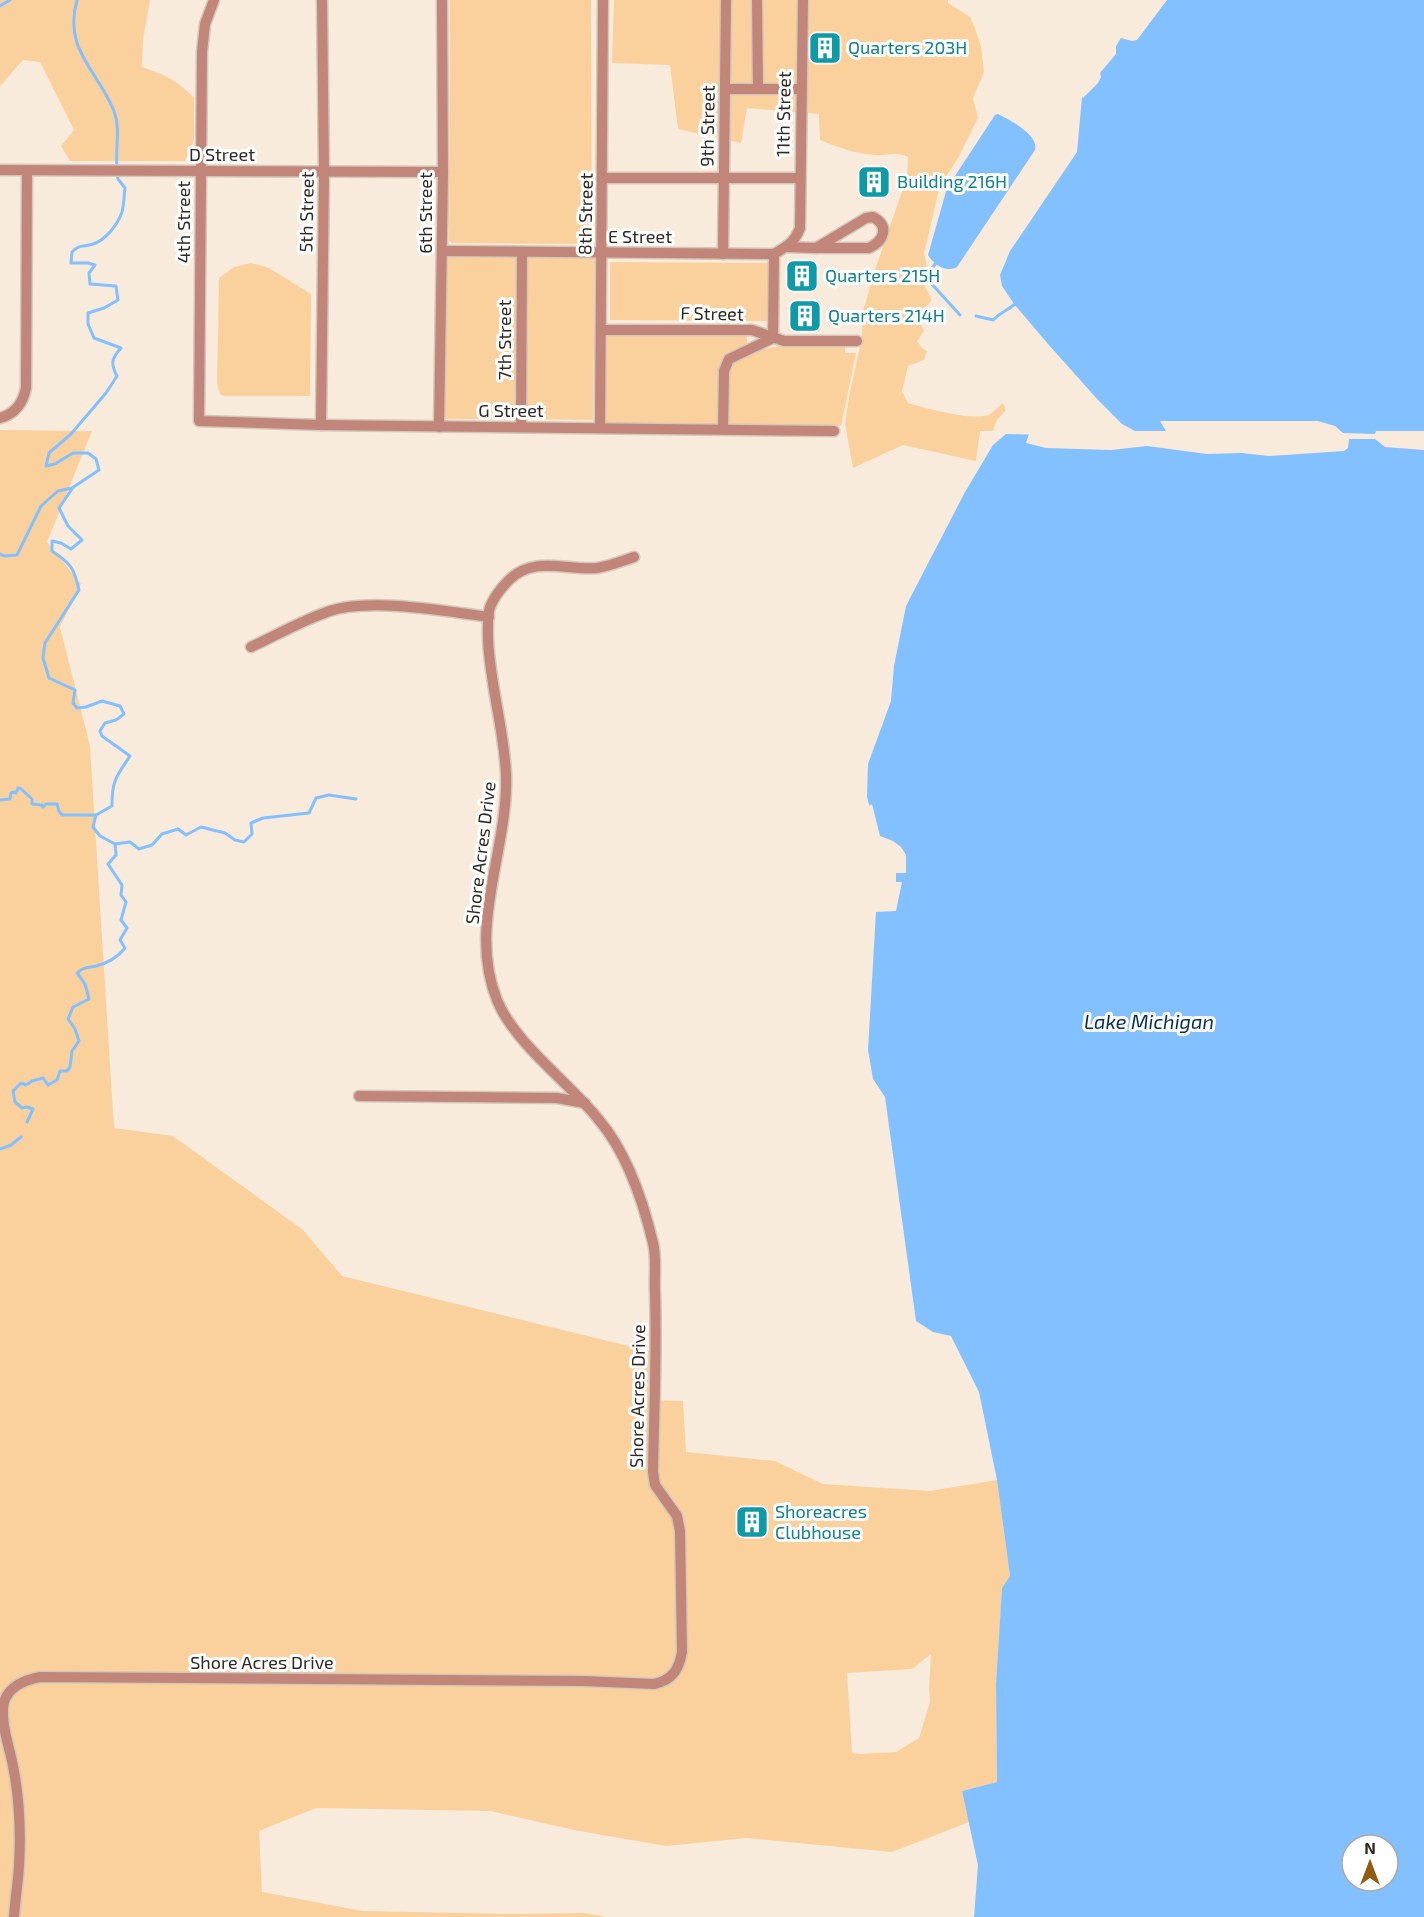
<svg xmlns="http://www.w3.org/2000/svg" width="1424" height="1917" viewBox="0 0 1424 1917" font-family="'Exo 2',sans-serif">
	<style>
		.green { fill: #fad19d; fill-rule: evenodd }
		.water { fill: #83c0ff; fill-rule: evenodd }
		.pier { fill: #f8ebdb }
		.lines { fill: none; stroke-linecap: round; stroke-linejoin: round }
		.stream { stroke: #83c0ff; stroke-width: 3 }
		.minor-casing { stroke: #d3c8ba; stroke-width: 13 }
		.minor { stroke: #c18579; stroke-width: 10 }
		.labels { text-anchor: middle; stroke-width: 6; stroke-linejoin: round; paint-order: stroke }
		.culture-label { font-size: 18px; fill: #0d838f; stroke: #fff; text-anchor: start }
		.street-label { font-size: 18px; fill: #2d2923; stroke: #fff }
		.water-label { font-size: 20px; font-style: italic; fill: #023057; stroke: #fff }
	</style>
	<rect width="100%" height="100%" fill="#f8ebdb"/>
	<g class="green">
		<path d="M 0,0 L 150,0 L 143,40 L 142,67 C 165,75 177,80 194,98 L 194,140 L 185,161 L 70,161 L 61,146 L 74,130 L 40,62 L 23,60 L 0,86 Z"/>
		<path d="M 450,0 L 591,0 L 592,241 L 589,244 L 452,243 L 449,241 Z"/>
		<path d="M 614,0 L 948,0 L 948,3 L 970,17 L 975,28 L 981,46 L 984,72 L 973,98 L 978,118 L 958,158 L 940,186 L 924,253 L 927,267 L 922,281 L 932,300 L 918,316 L 924,331 L 917,341 L 923,349 L 927,351 L 924,360 L 908,366 L 902,391 L 908,403 C 925,408 971,421 988,415 C 993,413 998,407 1003,403 L 1006,410 L 997,420 L 993,431 L 980,431 L 976,461 L 903,445 L 853,468 L 845,424 L 849,397 L 862,337 L 863,311 L 877,264 L 907,177 L 908,157 C 897,151 887,156 875,155 C 856,154 837,147 820,140 L 819,114 L 747,108 L 741,143 L 678,129 L 670,65 L 612,63 Z"/>
		<path d="M 446,257 L 516,258 L 515,419 L 445,419 Z"/>
		<path d="M 527,257 L 595,258 L 593,420 L 525,419 Z"/>
		<path d="M 610,262 L 768,263 L 768,321 L 610,320 Z"/>
		<path d="M 251,263 L 269,268 L 311,294 L 310,396 L 224,396 L 220,394 L 217,384 L 219,278 L 234,267 Z"/>
		<path d="M 604,335 L 747,336 L 747,346 L 728,354 L 719,367 L 718,425 L 603,424 Z"/>
		<path d="M 780,346 L 845,347 L 845,353 L 856,353 L 841,426 L 727,425 C 727,369 717,357 780,346 Z"/>
		<path d="M 0,430 L 92,431 L 47,542 L 81,584 L 60,627 L 90,746 L 114,1128 L 173,1136 L 303,1230 L 342,1276 L 649,1351 L 648,1400 L 683,1401 L 686,1452 L 775,1461 L 823,1484 L 930,1491 L 997,1480 L 1010,1576 L 1002,1588 L 996,1684 L 997,1782 L 962,1791 L 969,1822 L 892,1852 L 747,1838 L 666,1846 L 574,1830 L 490,1811 L 316,1808 L 259,1831 L 262,1892 L 363,1911 L 511,1914 L 585,1913 L 606,1917 L 0,1917 ZM 931,1654 L 929,1688 L 930,1702 L 919,1738 L 896,1752 L 861,1754 L 852,1753 L 847,1673 L 912,1669 Z"/>
	</g>
	<g class="water">
		<path d="M 1148,0 L 1424,0 L 1424,1917 L 974,1917 L 978,1865 L 962,1791 L 997,1782 L 996,1684 L 1002,1588 L 1010,1576 L 997,1480 L 979,1392 L 951,1336 L 933,1332 L 916,1321 L 885,1097 L 873,1079 L 868,1050 L 876,912 L 896,911 L 902,882 L 896,882 L 896,873 L 902,873 L 899,852 L 878,837 L 867,797 L 868,764 L 891,701 L 894,666 L 906,606 L 965,492 L 993,445 L 1006,434 L 1269,439 L 1269,433 L 1135,431 L 1122,424 L 1098,400 L 1048,344 L 1014,304 L 1002,286 L 1000,275 L 1010,251 L 1077,152 L 1082,97 L 1088,82 ZM 1352,1845 L 1388,1845 L 1388,1881 L 1352,1881 Z"/>
		<path d="M 998,114 C 1010,120 1039,135 1035,150 L 957,267 C 946,273 934,265 928,255 L 947,188 L 995,115 Z"/>
	</g>
	<g class="pier">
		<path d="M 1144,0 L 1167,0 L 1137,40 L 1132,41 L 1121,38 L 1116,46 L 1116,54 L 1100,73 L 1101,77 L 1098,83 L 1083,98 L 1081,95 L 1082,90 L 1091,68 L 1094,51 L 1102,40 L 1139,8 Z"/>
		<path d="M 1160,421 L 1318,421 L 1335,426 L 1343,433 L 1375,434 L 1376,431 L 1424,431 L 1424,450 L 1385,447 L 1375,439 L 1349,439 L 1348,448 L 1344,451 L 1269,456 L 1242,453 L 1207,454 L 1147,446 L 1111,450 L 1046,448 L 1026,443 L 1029,434 L 1002,434 L 1004,432 L 1133,433 L 1129,431 L 1166,431 Z"/>
		<path d="M 872,804 L 880,836 L 893,841 L 901,847 L 906,855 L 906,873 L 894,873 L 895,870 L 899,870 L 896,854 L 876,838 L 866,808 Z"/>
	</g>
	<g class="lines">
		<g class="stream">
			<path d="M 77,0 C 63,50 97,69 114,111 C 121,129 115,148 117,167"/>
			<path d="M 0,6 L 10,0"/>
			<path d="M 936,263 L 926,276 L 929,281 L 960,315"/>
			<path d="M 976,316 L 993,320 C 1002,311 1007,311 1015,304"/>
			<path d="M 0,554 L 4,556 L 17,555 L 41,506 L 58,491 L 72,488 L 99,470 L 96,459 L 88,453 L 73,453 L 55,464 L 46,466 L 49,453 L 71,434 L 106,393 L 117,376 C 110,363 112,358 121,348 L 94,338 L 88,324 L 88,313 L 104,308 L 118,300 L 116,286 L 90,284 L 89,273 L 95,265 L 88,263 L 71,263 L 72,252 C 79,244 84,247 93,244 C 106,240 118,224 122,212 C 124,205 124,196 125,188 L 118,179 L 117,173"/>
			<path d="M 0,800 L 10,799 L 11,793 L 14,792 L 16,793 L 18,788 L 20,788 L 32,799 L 32,804 L 42,805 L 43,807 L 46,804 L 57,804 L 59,811 L 62,815 L 96,815 L 112,806 C 112,780 116,777 130,756 L 102,736 L 100,731 L 105,723 L 116,720 L 124,714 L 120,706 L 102,701 L 86,707 L 77,708 L 73,703 L 75,690 L 49,678 L 43,658 L 45,643 L 79,590 C 74,567 70,563 52,551 L 52,541 L 61,543 L 71,549 L 82,540 L 68,526 L 59,508 L 72,489"/>
			<path d="M 115,844 L 130,842 L 139,849 L 152,845 L 162,834 L 178,829 L 186,835 L 201,827 L 225,833 L 235,840 L 244,842 L 252,834 L 251,823 L 263,818 L 309,813 L 316,798 L 329,795 L 356,799"/>
			<path d="M 27,1122 L 33,1109 L 27,1107 L 22,1108 L 15,1102 L 13,1091 L 21,1083 L 26,1085 L 32,1081 L 43,1078 L 48,1085 L 57,1080 L 60,1071 L 67,1071 L 70,1067 L 72,1051 L 79,1041 L 75,1029 L 68,1019 L 73,1007 L 89,999 L 85,984 L 77,973 C 84,967 87,968 96,966 C 108,963 118,957 125,948 L 120,940 L 127,928 L 121,920 L 126,902 L 121,895 L 122,885 L 108,864 L 116,855 L 115,844 L 100,836 L 93,827 L 96,815"/>
			<path d="M 0,1149 L 11,1145 L 21,1137"/>
		</g>
		<g class="minor-casing">
			<g id="minor">
				<path d="M 214,0 L 205,24 L 202,52 L 199,421 L 321,425 L 834,431"/>
				<path d="M 757,0 L 758,89"/>
				<path d="M 725,89 L 801,89"/>
				<path d="M 0,170 L 443,172"/>
				<path d="M 603,178 L 800,178"/>
				<path d="M 873,217 C 890,226 884,241 869,248 L 816,248 L 866,218 Z"/>
				<path d="M 786,247 L 816,248"/>
				<path d="M 442,251 L 774,254 C 786,247 795,242 800,228 L 803,0"/>
				<path d="M 723,254 L 726,0"/>
				<path d="M 601,330 L 752,330 L 784,341 L 857,341"/>
				<path d="M 0,418 C 15,414 23,403 26,388 L 27,171"/>
				<path d="M 321,425 L 324,172 L 322,0"/>
				<path d="M 439,427 L 443,172 L 442,0"/>
				<path d="M 521,427 L 522,252"/>
				<path d="M 600,427 L 603,0"/>
				<path d="M 723,429 L 724,371 L 729,359 L 773,338 L 774,254"/>
				<path d="M 251,647 C 275,636 301,621 327,612 C 367,597 446,611 489,617"/>
				<path d="M 359,1096 L 557,1098 L 585,1103"/>
				<path d="M 14,1917 C 15,1900 18,1883 19,1866 C 21,1832 19,1794 12,1761 C 8,1743 0,1720 4,1702 C 9,1686 24,1680 40,1677 L 583,1681 L 654,1684 C 672,1680 679,1670 682,1652 L 680,1531 L 677,1516 L 655,1485 L 653,1472 C 654,1412 657,1352 655,1292 C 654,1276 657,1259 653,1243 C 643,1201 627,1153 599,1120 C 570,1083 514,1043 497,1000 C 467,926 509,849 506,774 C 504,729 490,685 488,639 C 488,628 487,617 490,607 C 494,597 502,587 509,580 C 534,555 567,571 597,568 C 610,566 622,561 634,557"/>
			</g>
		</g>
		<use href="#minor" class="minor"/>
	</g>
	<defs>
		<g id="building-square" transform="scale(1.725)"><rect x="-9" y="-9" width="18" height="18" rx="4" fill="#0f9aa8" stroke="#fff"/><path d="M-4-6H4V6H1V3H-1V6H-4ZM-2.5-4.3h1.7v1.8h-1.7ZM.8-4.3h1.7v1.8H.8ZM-2.5-1h1.7V.8h-1.7ZM.8-1h1.7V.8H.8Z" fill="#fff"/></g>
	</defs>
	<g fill-rule="evenodd">
		<use href="#building-square" x="825" y="48"/>
		<use href="#building-square" x="874" y="182"/>
		<use href="#building-square" x="802" y="276"/>
		<use href="#building-square" x="805" y="316"/>
		<use href="#building-square" x="752" y="1522"/>
	</g>
	<g class="labels">
		<g class="culture-label">
			<text x="848" y="54">Quarters 203H</text>
			<text x="897" y="188">Building 216H</text>
			<text x="825" y="282">Quarters 215H</text>
			<text x="828" y="322">Quarters 214H</text>
			<text x="775" y="1518">Shoreacres<tspan x="775" dy="21">Clubhouse</tspan></text>
		</g>
		<g class="street-label">
			<text transform="translate(784 114) rotate(-89)" y="6">11th Street</text>
			<text transform="translate(708 126) rotate(-89)" y="6">9th Street</text>
			<text x="222" y="161">D Street</text>
			<text transform="translate(307 212) rotate(-89)" y="6">5th Street</text>
			<text transform="translate(426 213) rotate(-90)" y="6">6th Street</text>
			<text transform="translate(586 214) rotate(-89)" y="6">8th Street</text>
			<text transform="translate(184 222) rotate(-90)" y="6">4th Street</text>
			<text x="640" y="243">E Street</text>
			<text transform="translate(712 314) rotate(1)" y="6">F Street</text>
			<text transform="translate(505 340) rotate(-90)" y="6">7th Street</text>
			<text x="511" y="417">G Street</text>
			<text transform="translate(481 853) rotate(-83)" y="6">Shore Acres Drive</text>
			<text transform="translate(638 1396) rotate(-89)" y="6">Shore Acres Drive</text>
			<text x="262" y="1669">Shore Acres Drive</text>
		</g>
		<g class="water-label">
			<text x="1149" y="1029">Lake Michigan</text>
		</g>
	</g>
	<g transform="translate(1370 1863)"><circle r="28" fill="#ffffff" stroke="#aba9a7" stroke-width="1.5"/>
	<path d="M0-4.5L10 22L0 15L-10 22Z" fill="#915c10"/>
	<text y="-9" font-size="16" font-weight="bold" text-anchor="middle" fill="#2d2923">N</text>
	</g>
</svg>
